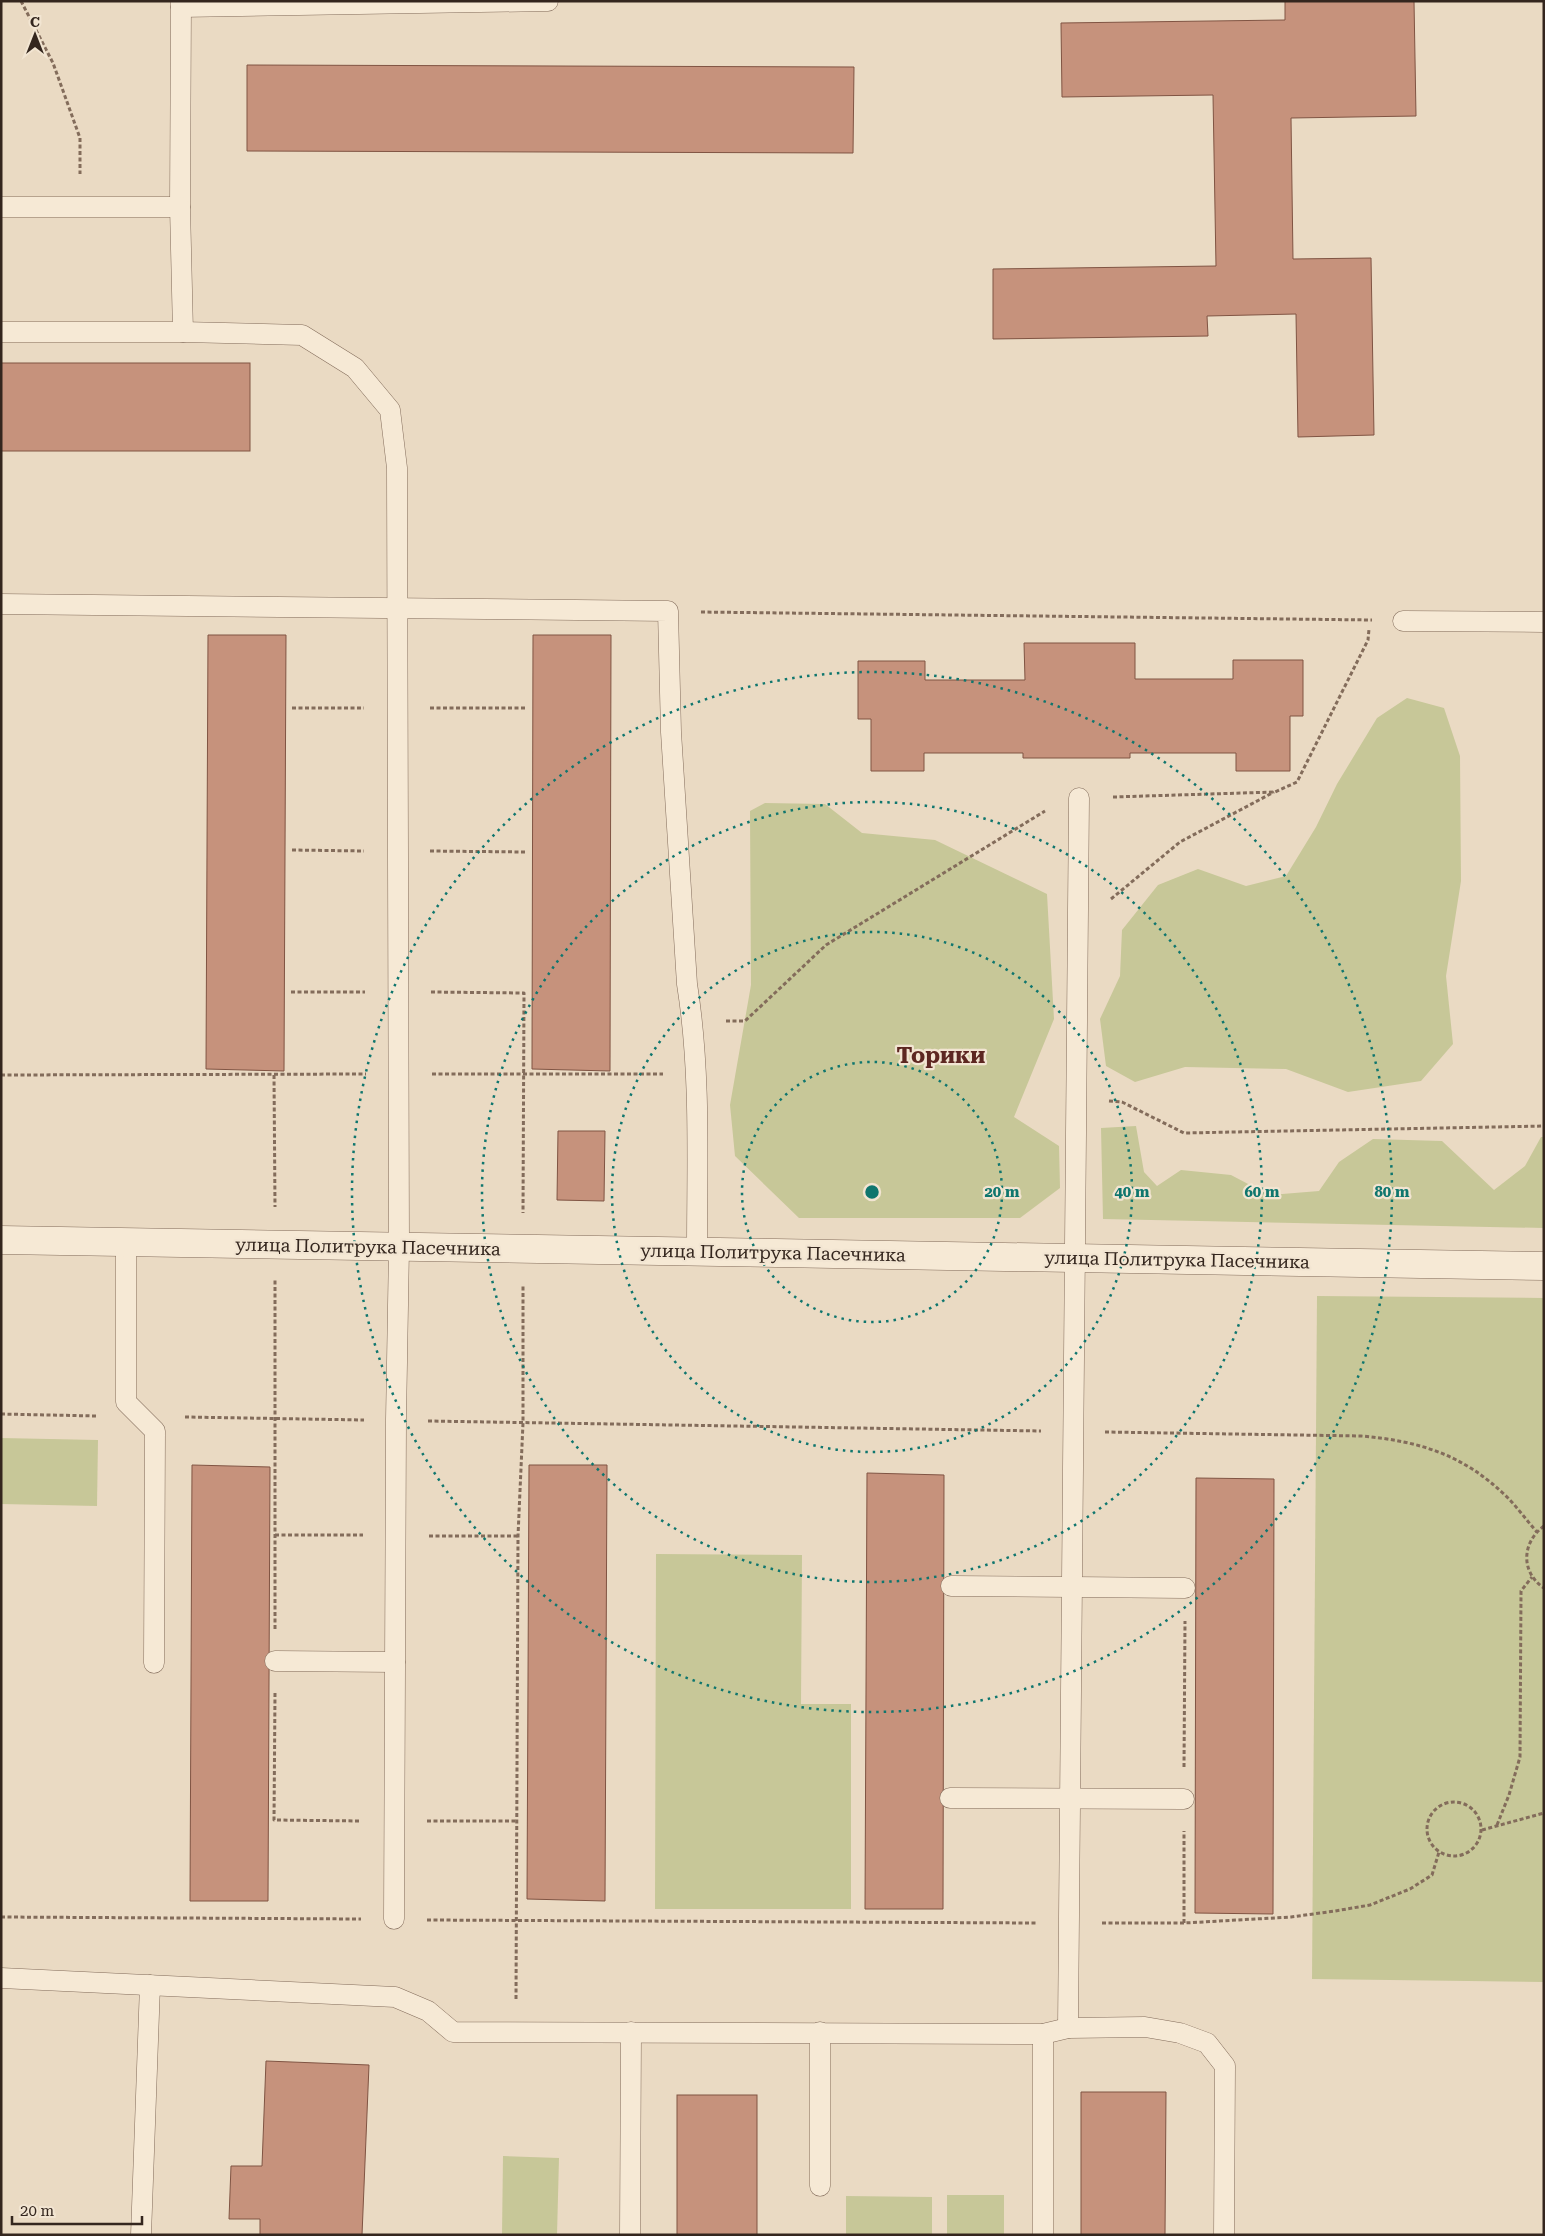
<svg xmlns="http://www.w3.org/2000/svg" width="1545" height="2236" viewBox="0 0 1545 2236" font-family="'Roboto Serif',serif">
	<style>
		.green { fill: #c7c798 }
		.building { fill: #c6927c; stroke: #805443 }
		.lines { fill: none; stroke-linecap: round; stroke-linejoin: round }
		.service-casing { stroke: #836c5b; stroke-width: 21 }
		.minor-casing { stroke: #836c5b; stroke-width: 29 }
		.path { stroke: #836c5b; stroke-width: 3; stroke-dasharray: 4 2.5; stroke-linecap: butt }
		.service { stroke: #f6e9d5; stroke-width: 20 }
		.minor { stroke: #f6e9d5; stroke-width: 28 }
		.ring { fill: none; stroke: #0f766e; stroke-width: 2.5; stroke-dasharray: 2.5 5 }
		.labels { text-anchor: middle; stroke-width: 4.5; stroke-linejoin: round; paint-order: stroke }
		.street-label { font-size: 18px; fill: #34261e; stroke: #f2e5d2 }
		.district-label { font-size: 22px; font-weight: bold; fill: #5d2721; stroke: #f2e5d2 }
		.centre { fill: #0f766e; stroke: #f2e5d2; stroke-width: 2.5 }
		.ring-label { font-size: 15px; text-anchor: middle; font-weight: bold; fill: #0f766e; stroke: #f2e5d2; stroke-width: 4.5; stroke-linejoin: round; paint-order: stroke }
	</style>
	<rect width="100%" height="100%" fill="#eadac3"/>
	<g class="green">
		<path d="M 1407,698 L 1444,708 L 1460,756 L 1461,881 L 1446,976 L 1453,1044 L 1421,1081 L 1348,1092 L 1286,1069 L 1185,1067 L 1135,1082 L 1106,1066 L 1100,1019 L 1120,976 L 1122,930 L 1158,885 L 1198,869 L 1246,886 L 1286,876 L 1316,827 L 1337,784 L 1377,718 Z"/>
		<path d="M 765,803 L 825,804 L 862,833 L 935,840 L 1047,894 L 1054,1019 L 1014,1117 L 1059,1146 L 1060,1188 L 1020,1218 L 799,1218 L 735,1156 L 730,1105 L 751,985 L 750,811 Z"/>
		<path d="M 1136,1126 L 1144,1172 L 1157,1186 L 1181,1170 L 1231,1175 L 1269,1195 L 1319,1191 L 1339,1162 L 1373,1139 L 1442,1141 L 1494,1190 L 1525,1166 L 1541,1137 L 1544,1137 L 1544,1228 L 1103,1219 L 1101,1128 Z"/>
		<path d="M 1317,1296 L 1544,1298 L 1544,1982 L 1312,1979 Z"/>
		<path d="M 1,1438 L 98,1440 L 97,1506 L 1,1504 Z"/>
		<path d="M 656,1554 L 802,1555 L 801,1704 L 851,1704 L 851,1909 L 655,1909 Z"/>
		<path d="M 503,2156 L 559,2158 L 557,2235 L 502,2235 Z"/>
		<rect x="947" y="2195" width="57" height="40"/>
		<path d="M 846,2196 L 932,2197 L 932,2235 L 846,2235 Z"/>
	</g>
	<g class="building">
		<path d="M 1285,1 L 1414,1 L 1416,116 L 1291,118 L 1293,259 L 1371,258 L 1374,435 L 1298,437 L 1296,314 L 1207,316 L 1208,336 L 993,339 L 993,269 L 1216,266 L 1213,95 L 1062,97 L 1061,23 L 1285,20 Z"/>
		<path d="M 247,65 L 854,67 L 853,153 L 247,151 Z"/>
		<rect x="1" y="363" width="249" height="88"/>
		<path d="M 208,635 L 286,635 L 284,1071 L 206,1069 Z"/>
		<path d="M 533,635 L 611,635 L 610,1071 L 532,1069 Z"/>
		<path d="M 1024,643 L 1135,643 L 1135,679 L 1233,679 L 1233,660 L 1303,660 L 1303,716 L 1290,716 L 1290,771 L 1236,771 L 1236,753 L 1130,753 L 1130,758 L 1023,758 L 1023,753 L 924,753 L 924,771 L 871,771 L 871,719 L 858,719 L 858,661 L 925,661 L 925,680 L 1025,680 Z"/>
		<path d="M 558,1131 L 605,1131 L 604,1201 L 557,1200 Z"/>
		<path d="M 192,1465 L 270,1467 L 268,1901 L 190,1901 Z"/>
		<path d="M 529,1465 L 607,1465 L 605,1901 L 527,1899 Z"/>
		<path d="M 867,1473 L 944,1475 L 943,1909 L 865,1909 Z"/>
		<path d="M 1196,1478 L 1274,1479 L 1273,1914 L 1195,1913 Z"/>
		<path d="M 266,2061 L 369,2065 L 362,2235 L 260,2235 L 260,2219 L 229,2219 L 231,2166 L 262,2166 Z"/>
		<path d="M 1081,2092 L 1166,2092 L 1165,2235 L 1081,2235 Z"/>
		<rect x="677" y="2095" width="80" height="140"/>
	</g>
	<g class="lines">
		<g class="service-casing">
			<g id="service">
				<path d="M 181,1 L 180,207 L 183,332"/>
				<path d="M 181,7 L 548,1"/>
				<path d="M 1,207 L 180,207"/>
				<path d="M 1,332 L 183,332 L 302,335 L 355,368 L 390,410 L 397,468 L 399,1248 L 396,1420 L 394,1919"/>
				<path d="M 1,604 L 668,611 L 671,732 L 687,984 C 701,1072 697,1162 697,1251"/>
				<path d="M 1403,621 L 1544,622"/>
				<path d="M 126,1243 L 126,1402 L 155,1431 L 154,1663"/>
				<path d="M 951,1586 L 1185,1588"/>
				<path d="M 275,1661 L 395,1662"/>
				<path d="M 950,1798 L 1184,1799"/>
				<path d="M 1,1978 L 395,1997 L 428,2011 L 453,2032 L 1043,2034 L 1068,2028 L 1145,2027 L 1180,2033 L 1207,2043 L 1225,2066 L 1224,2235"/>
				<path d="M 1068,2028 L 1079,798"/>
				<path d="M 820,2186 L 820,2032"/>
				<path d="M 141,2235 L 150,1985"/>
				<path d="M 630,2235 L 631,2032"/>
				<path d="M 1043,2235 L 1043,2034"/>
			</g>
		</g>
		<g class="minor-casing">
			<path id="minor" d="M 1,1240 L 1544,1266"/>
		</g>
		<g class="path">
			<path d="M 21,1 L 53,63 L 80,138 L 80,174"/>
			<path d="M 701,612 L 1372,620"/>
			<path d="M 292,708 L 364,708"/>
			<path d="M 430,708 L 526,708"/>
			<path d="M 1113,797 L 1275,792 L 1297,782 L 1368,640 L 1369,629"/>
			<path d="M 292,850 L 364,851"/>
			<path d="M 430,851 L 525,852"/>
			<path d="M 1111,899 L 1180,842 L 1274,792"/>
			<path d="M 291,992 L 365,992"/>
			<path d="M 431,992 L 524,993 L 523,1213"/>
			<path d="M 726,1021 L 745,1021 L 826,945 L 1045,811"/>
			<path d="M 432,1074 L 663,1074"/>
			<path d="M 1,1075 L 366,1074"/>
			<path d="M 274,1075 L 275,1207"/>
			<path d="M 1109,1101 L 1122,1102 L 1184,1133 L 1544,1126"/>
			<path d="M 1,1414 L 96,1416"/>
			<path d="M 185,1417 L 364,1420"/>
			<path d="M 428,1421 L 1041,1431"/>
			<path d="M 1105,1432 L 1361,1436 C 1420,1441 1464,1455 1507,1497 C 1518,1508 1527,1521 1537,1532"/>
			<path d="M 1544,1526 C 1522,1542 1520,1572 1544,1588"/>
			<path d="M 275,1535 L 363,1535"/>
			<path d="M 429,1536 L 518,1536"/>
			<path d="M 275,1629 L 275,1280"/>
			<path d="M 275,1693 L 274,1820 L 361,1821"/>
			<path d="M 1184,1767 L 1185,1621"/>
			<circle cx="1454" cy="1829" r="27"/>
			<path d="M 427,1821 L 517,1821"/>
			<path d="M 1497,1825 L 1509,1795 L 1520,1757 L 1521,1591 L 1532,1577"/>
			<path d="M 1482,1830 L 1544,1813"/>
			<path d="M 1,1917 L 361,1919"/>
			<path d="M 427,1920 L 1036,1923"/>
			<path d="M 1102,1923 L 1184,1923 L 1291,1917 L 1335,1911 L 1370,1905 L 1410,1889 L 1432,1875 L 1439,1852"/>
			<path d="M 1184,1923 L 1184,1831"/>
			<path d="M 516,1999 L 518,1536 L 523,1423 L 523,1285"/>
		</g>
		<use href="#service" class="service"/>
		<use href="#minor" class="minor"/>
	</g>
	<g class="ring">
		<circle cx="872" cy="1192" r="130"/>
		<circle cx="872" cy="1192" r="260"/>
		<circle cx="872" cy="1192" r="390"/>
		<circle cx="872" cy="1192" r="520"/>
	</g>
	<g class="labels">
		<g class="street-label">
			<text transform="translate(368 1247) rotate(1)" y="6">улица Политрука Пасечника</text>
			<text transform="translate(773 1253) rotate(1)" y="6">улица Политрука Пасечника</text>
			<text transform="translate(1177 1260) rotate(1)" y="6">улица Политрука Пасечника</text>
		</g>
		<g class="district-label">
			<text x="941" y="1063">Торики</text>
		</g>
	</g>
	<circle cx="872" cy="1192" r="8" class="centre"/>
	<g class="ring-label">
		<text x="1002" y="1197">20 m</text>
		<text x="1132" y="1197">40 m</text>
		<text x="1262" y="1197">60 m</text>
		<text x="1392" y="1197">80 m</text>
	</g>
	<rect width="1545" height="2236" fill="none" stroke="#34261e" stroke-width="5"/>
	<g transform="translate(35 35)" stroke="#f2e5d2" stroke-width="4" paint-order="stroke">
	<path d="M0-4L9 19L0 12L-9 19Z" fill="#34261e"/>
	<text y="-8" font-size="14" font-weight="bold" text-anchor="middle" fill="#34261e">С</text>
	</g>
	<path d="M12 2216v8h130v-8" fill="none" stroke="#34261e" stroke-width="2.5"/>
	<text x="20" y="2216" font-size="15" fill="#34261e" stroke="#f2e5d2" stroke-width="4" paint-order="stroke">20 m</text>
</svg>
